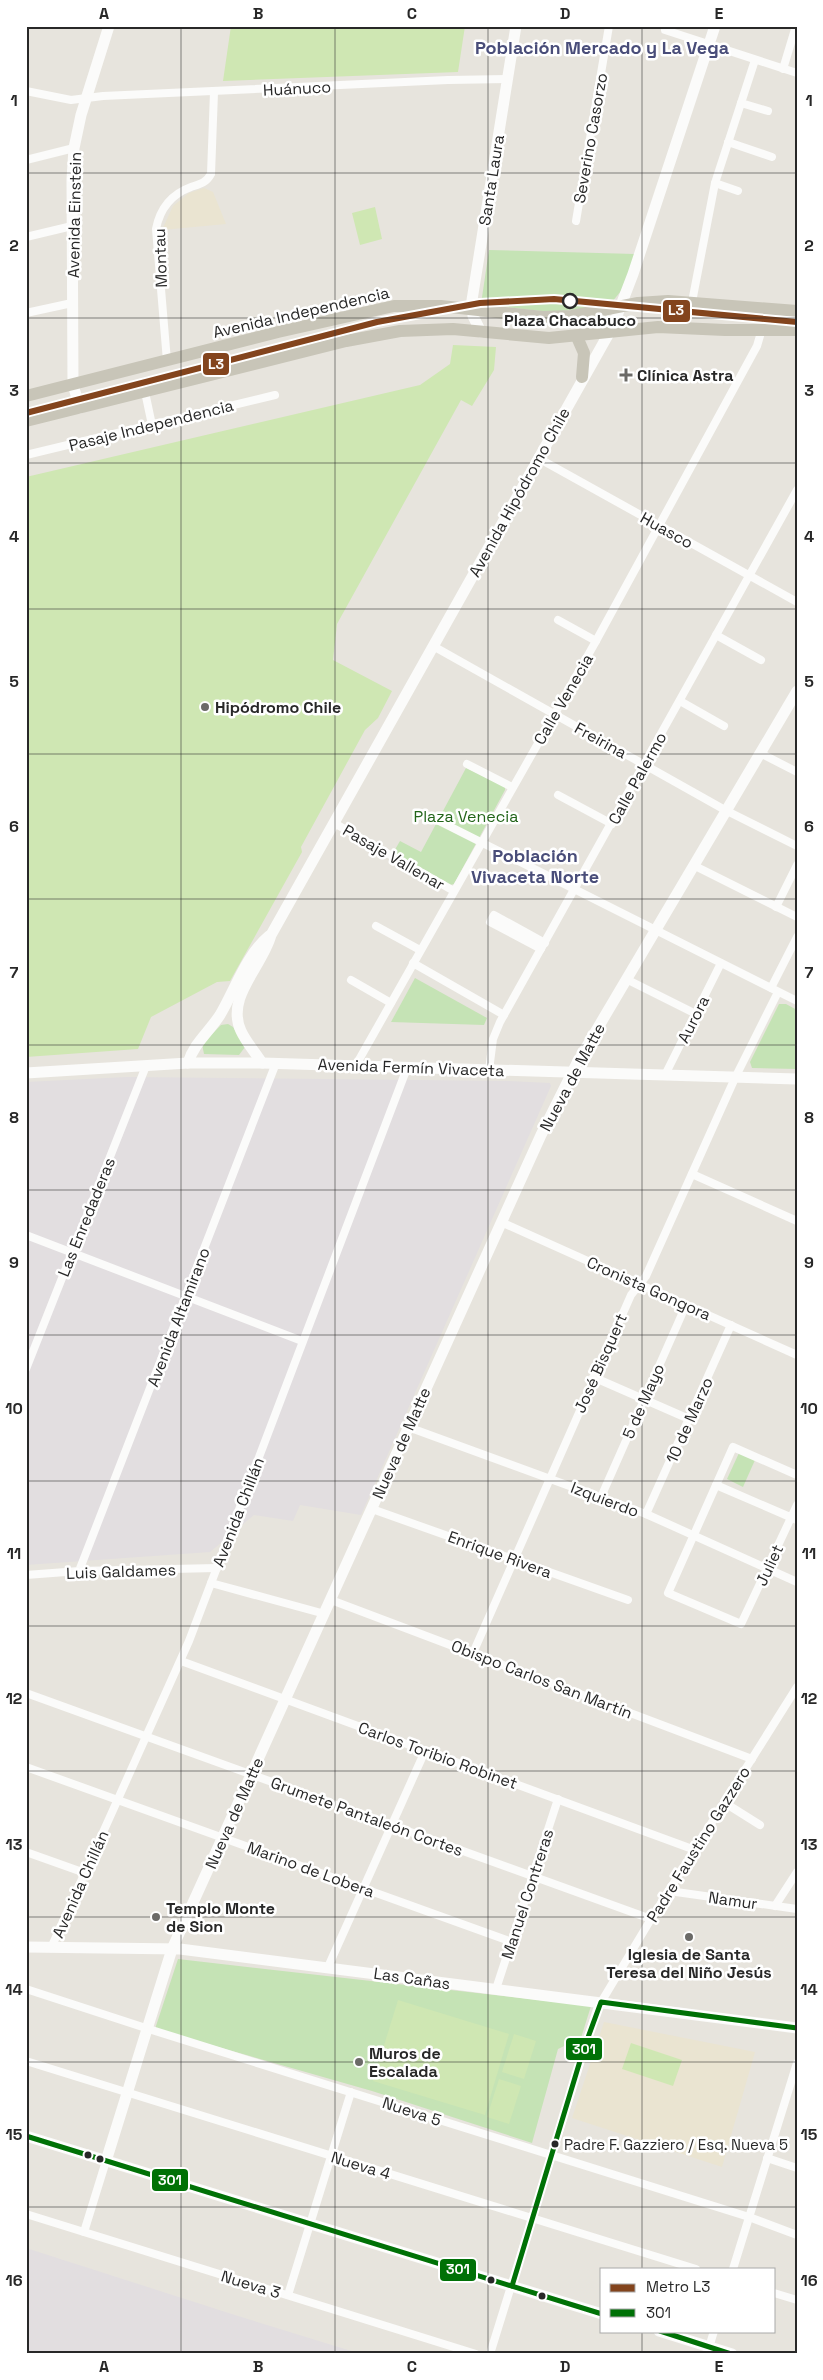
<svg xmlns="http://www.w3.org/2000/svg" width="823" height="2380" viewBox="0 0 823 2380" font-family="'Space Grotesk',sans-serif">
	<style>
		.industrial { fill: #e2dee0 }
		.education { fill: #eae4d1 }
		.green { fill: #c5e3b5 }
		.pitch { fill: #cfe7b3 }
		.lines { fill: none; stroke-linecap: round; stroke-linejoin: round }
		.street { stroke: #fbfbfa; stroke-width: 8 }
		.secondary { stroke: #fbfbfa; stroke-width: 11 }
		.primary { stroke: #c8c5b8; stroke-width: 12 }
		.bus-1-casing { stroke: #fff; stroke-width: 9 }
		.bus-1 { stroke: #007106; stroke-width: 5 }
		.metro-1-casing { stroke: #fff; stroke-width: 10 }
		.metro-1 { stroke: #83441d; stroke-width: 6 }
		.grid { fill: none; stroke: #282828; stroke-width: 1; stroke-opacity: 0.55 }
		.stop-dot { fill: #fff; stroke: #282828; stroke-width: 2.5 }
		.poi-dot { fill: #6b6a67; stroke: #fff; stroke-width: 2 }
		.bus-dot { fill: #282828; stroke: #fff; stroke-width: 2 }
		.labels { text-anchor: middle; stroke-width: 5; stroke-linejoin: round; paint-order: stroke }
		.bus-label { font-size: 15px; fill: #282828; stroke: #fff; text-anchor: start }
		.street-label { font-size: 16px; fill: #282828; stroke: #fff }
		.stop-label { font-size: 16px; font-weight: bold; fill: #282828; stroke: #fff }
		.poi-label { font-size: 16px; font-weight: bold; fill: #282828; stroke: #fff; text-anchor: start }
		.park-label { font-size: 16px; fill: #226419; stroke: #fff }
		.neighbourhood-label { font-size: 18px; font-weight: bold; fill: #494d79; stroke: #fff }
		.line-badge { stroke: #fff; stroke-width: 2 }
		.badge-label { font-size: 14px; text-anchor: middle; font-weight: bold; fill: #fff }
		.neatline { fill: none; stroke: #282828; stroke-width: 2 }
		.grid-label { font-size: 16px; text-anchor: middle; font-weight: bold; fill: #282828 }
	</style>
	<rect width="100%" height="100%" fill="#e7e4dd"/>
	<g class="industrial">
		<path d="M 127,1077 L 509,1081 L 550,1083 L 551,1086 L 361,1515 L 300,1505 L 293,1521 L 254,1515 L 210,1552 L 26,1565 L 26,1082 Z"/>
		<path d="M 26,2248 L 238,2316 L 361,2354 L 26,2354 Z"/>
	</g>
	<g class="education">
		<path d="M 204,188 L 213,192 L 226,224 L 162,230 L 173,206 L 189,193 Z"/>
		<path d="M 604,2022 L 755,2052 L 722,2167 L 572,2118 Z"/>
	</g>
	<g class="green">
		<path d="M 489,250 L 635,254 L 625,286 L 612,302 L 582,309 L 550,312 L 481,304 Z"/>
		<path d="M 466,768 L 505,787 L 505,790 L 454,884 L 450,885 L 393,853 L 400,841 L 421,852 Z"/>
		<path d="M 415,978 L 487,1018 L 484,1025 L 391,1022 Z"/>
		<path d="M 779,1004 L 786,1004 L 797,1010 L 797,1069 L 752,1068 L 750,1062 Z"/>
		<path d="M 228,1024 L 233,1027 L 245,1047 L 239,1055 L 204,1054 L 202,1044 L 221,1025 Z"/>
		<path d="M 739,1453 L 755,1460 L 743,1487 L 727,1479 Z"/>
		<path d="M 178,1959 L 591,2006 L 581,2038 L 558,2049 L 532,2143 L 372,2091 L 155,2029 Z"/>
	</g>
	<g class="pitch">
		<path d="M 231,26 L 465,26 L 458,72 L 223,81 Z"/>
		<path d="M 375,207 L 382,239 L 360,245 L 352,213 Z"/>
		<path d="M 453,345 L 496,347 L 494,370 L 472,406 L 461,400 L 337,624 L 333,660 L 392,691 L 378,718 L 365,730 L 301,847 L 302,852 L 230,981 L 217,982 L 151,1017 L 138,1049 L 26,1057 L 26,477 L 420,385 L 450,364 Z"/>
		<path d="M 398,2000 L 509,2034 L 485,2115 L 373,2081 Z"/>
		<path d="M 514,2034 L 536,2041 L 524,2079 L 502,2072 Z"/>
		<path d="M 631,2043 L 682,2060 L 673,2086 L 622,2069 Z"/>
		<path d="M 499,2079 L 521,2086 L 509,2124 L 487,2117 Z"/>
	</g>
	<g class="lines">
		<g class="street">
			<path d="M 665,30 L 797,73"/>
			<path d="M 783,69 L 796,26"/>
			<path d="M 26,91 L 71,100 L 103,96 L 448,80 L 507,79"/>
			<path d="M 741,103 L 768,111"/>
			<path d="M 728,142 L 772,157"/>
			<path d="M 26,160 L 74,148"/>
			<path d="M 715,183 L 738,191"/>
			<path d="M 576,221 L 609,26"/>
			<path d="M 26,237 L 72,226"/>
			<path d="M 692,302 L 715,183 L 755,60"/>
			<path d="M 26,313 L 72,303"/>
			<path d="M 167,361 L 156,229 C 160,208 172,194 191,187 C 200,184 206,183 211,174 L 214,92"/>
			<path d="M 145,392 L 152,425"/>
			<path d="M 26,455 L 275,395"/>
			<path d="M 538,458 L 797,602"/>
			<path d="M 558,620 L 596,641"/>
			<path d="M 716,635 L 761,660"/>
			<path d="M 433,646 L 725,810 L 797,846"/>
			<path d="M 680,701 L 724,726"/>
			<path d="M 760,753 L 797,772"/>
			<path d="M 467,764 L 512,787"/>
			<path d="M 558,795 L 612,824"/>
			<path d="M 437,820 L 797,1001"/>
			<path d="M 334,823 L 454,891"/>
			<path d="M 693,865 L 797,917"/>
			<path d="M 776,907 L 797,865"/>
			<path d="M 376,926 L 420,950"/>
			<path d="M 541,949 L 490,922 L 494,915 L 545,943"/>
			<path d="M 413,963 L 504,1015"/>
			<path d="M 626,979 L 696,1014"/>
			<path d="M 351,980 L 391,1003"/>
			<path d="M 771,988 L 797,937"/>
			<path d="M 356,1065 L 596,641 L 757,346 L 762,329"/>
			<path d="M 489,1070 L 493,1039 L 500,1022 L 797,490"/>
			<path d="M 665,1075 L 721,963"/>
			<path d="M 692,1174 L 797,1221"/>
			<path d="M 501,1222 L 797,1355"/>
			<path d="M 26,1235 L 302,1341"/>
			<path d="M 26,1369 L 146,1066"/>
			<path d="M 593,1377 L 689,1419"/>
			<path d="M 408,1427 L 646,1514 L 797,1582"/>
			<path d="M 797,1475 L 733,1447 L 668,1593 L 741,1624 L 797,1505"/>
			<path d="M 716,1485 L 797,1520"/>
			<path d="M 601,1497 L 686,1305"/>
			<path d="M 372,1509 L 628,1600"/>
			<path d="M 646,1514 L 731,1325"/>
			<path d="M 79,1571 L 276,1063"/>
			<path d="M 26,1575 L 79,1571 L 217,1568"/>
			<path d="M 211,1583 L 325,1614"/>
			<path d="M 331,1600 L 752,1759"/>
			<path d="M 473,1653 L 631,1295 L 646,1276 L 735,1078 L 778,992"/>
			<path d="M 181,1661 L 695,1850"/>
			<path d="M 26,1693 L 651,1919"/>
			<path d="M 26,1767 L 512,1942"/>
			<path d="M 725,1803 L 760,1825"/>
			<path d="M 26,1852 L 85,1873"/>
			<path d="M 669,1891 L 797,1909"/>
			<path d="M 775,1906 L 797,1872"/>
			<path d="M 51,1948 L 189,1641 L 407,1068"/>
			<path d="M 328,1967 L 425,1751"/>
			<path d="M 26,1989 L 155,2031 L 749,2217 L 797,2235"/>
			<path d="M 496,1989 L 558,1799"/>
			<path d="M 26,2061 L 696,2269"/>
			<path d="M 767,2158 L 797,2168"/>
			<path d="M 26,2214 L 476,2354"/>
			<path d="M 84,2232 L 106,2161"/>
			<path d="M 733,2269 L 797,2063"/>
			<path d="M 774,2293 L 797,2300"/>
			<path d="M 288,2295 L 351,2092"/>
			<path d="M 490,2354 L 597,2009 L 651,1919 L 797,1687"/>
			<path d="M 707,2354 L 714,2331"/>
		</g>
		<g class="secondary">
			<path d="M 481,332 L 473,316 L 472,300 L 516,26"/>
			<path d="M 80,408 L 73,385 L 72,179 L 74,148 L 81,115 L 109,26"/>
			<path d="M 188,1063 C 194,1043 209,1032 220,1015 C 235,990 246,955 269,936"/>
			<path d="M 262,1063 C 255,1052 246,1042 241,1031 C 225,997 263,966 271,935 L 613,326 L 633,274 L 715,26"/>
			<path d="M 26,1073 L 188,1063 L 262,1063 L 797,1079"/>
			<path d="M 26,1947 L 180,1949 L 797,2028"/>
			<path d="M 26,2136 L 602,2314"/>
			<path d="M 106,2161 L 172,1949 L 541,1135 L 577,1063 L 797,691"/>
			<path d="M 659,2331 L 732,2354"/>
		</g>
		<g class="primary">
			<path d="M 577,337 L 584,353 L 582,377"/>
			<path d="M 26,396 L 278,332 L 394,306 L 441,306 L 543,317 L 572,316 L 638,303 L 668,301 L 797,311"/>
			<path d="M 26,421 L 346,341 L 400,331 L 453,329 L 549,338 L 658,327 L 725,330 L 797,330"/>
		</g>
		<g class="bus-1-casing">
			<g id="bus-1">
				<path d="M 26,2136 L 602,2314"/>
				<path d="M 512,2286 L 583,2051 L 601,2002 L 797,2028"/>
				<path d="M 660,2331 L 731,2354"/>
			</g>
		</g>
		<use href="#bus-1" class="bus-1"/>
		<g class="metro-1-casing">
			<path id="metro-1" d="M 26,413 L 377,322 L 480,303 L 554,299 L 797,322"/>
		</g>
		<use href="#metro-1" class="metro-1"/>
	</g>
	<path class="grid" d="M 181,26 L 181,2354M 335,26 L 335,2354M 488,26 L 488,2354M 642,26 L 642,2269M 26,173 L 797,173M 26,318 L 797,318M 26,463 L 797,463M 26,609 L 797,609M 26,754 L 797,754M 26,899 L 797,899M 26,1045 L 797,1045M 26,1190 L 797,1190M 26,1335 L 797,1335M 26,1481 L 797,1481M 26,1626 L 797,1626M 26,1771 L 797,1771M 26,1917 L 797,1917M 26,2062 L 797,2062M 26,2207 L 797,2207M 642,2331 L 642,2354"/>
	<circle class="stop-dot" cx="570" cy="301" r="7"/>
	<g class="poi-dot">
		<path d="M623.5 367.5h5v5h5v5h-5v5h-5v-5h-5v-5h5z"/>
		<circle cx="205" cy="707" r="5"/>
		<circle cx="156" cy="1917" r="5"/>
		<circle cx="689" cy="1937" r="5"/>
		<circle cx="359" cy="2062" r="5"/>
	</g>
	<g class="bus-dot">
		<circle cx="555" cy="2144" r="4.5"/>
		<circle cx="88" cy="2155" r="4.5"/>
		<circle cx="100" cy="2159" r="4.5"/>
		<circle cx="491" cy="2280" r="4.5"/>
		<circle cx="542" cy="2296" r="4.5"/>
	</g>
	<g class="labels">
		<g class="bus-label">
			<text x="564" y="2150">Padre F. Gazziero / Esq. Nueva 5</text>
		</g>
		<g class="street-label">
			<text transform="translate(297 88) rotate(-3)" y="6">Huánuco</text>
			<text transform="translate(590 138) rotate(-80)" y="6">Severino Casorzo</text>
			<text transform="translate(491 180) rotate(-81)" y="6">Santa Laura</text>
			<text transform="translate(74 215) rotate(-89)" y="6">Avenida Einstein</text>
			<text transform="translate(160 258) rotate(-92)" y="6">Montau</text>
			<text transform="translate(301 312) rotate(-13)" y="6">Avenida Independencia</text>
			<text transform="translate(151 425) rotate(-14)" y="6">Pasaje Independencia</text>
			<text transform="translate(519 492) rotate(-61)" y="6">Avenida Hipódromo Chile</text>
			<text transform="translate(667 530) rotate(29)" y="6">Huasco</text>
			<text transform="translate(563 699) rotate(-60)" y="6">Calle Venecia</text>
			<text transform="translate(601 740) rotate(29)" y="6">Freirina</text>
			<text transform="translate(637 778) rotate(-61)" y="6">Calle Palermo</text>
			<text transform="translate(394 857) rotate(30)" y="6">Pasaje Vallenar</text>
			<text transform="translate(693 1019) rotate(-63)" y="6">Aurora</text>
			<text transform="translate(411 1067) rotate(2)" y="6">Avenida Fermín Vivaceta</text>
			<text transform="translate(572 1077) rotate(-62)" y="6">Nueva de Matte</text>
			<text transform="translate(86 1217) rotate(-68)" y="6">Las Enredaderas</text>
			<text transform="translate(649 1288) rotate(24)" y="6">Cronista Gongora</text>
			<text transform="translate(178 1317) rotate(-69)" y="6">Avenida Altamirano</text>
			<text transform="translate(600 1363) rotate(-66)" y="6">José Bisquert</text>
			<text transform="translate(643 1401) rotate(-66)" y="6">5 de Mayo</text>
			<text transform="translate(689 1420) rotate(-66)" y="6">10 de Marzo</text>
			<text transform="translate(401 1443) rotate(-66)" y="6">Nueva de Matte</text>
			<text transform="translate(605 1499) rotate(21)" y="6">Izquierdo</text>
			<text transform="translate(238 1512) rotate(-69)" y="6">Avenida Chillán</text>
			<text transform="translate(500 1554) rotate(20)" y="6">Enrique Rivera</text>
			<text transform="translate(769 1565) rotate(-65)" y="6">Juliet</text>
			<text transform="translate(121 1571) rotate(-2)" y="6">Luis Galdames</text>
			<text transform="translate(542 1679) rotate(21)" y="6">Obispo Carlos San Martín</text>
			<text transform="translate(438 1755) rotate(20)" y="6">Carlos Toribio Robinet</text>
			<text transform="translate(234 1813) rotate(-66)" y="6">Nueva de Matte</text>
			<text transform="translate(367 1816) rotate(20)" y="6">Grumete Pantaleón Cortes</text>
			<text transform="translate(698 1844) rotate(-58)" y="6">Padre Faustino Gazzero</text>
			<text transform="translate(311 1869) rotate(20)" y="6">Marino de Lobera</text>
			<text transform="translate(80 1884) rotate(-66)" y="6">Avenida Chillán</text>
			<text transform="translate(527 1894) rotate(-72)" y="6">Manuel Contreras</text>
			<text transform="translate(733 1900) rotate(8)" y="6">Namur</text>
			<text transform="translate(412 1978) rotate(8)" y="6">Las Cañas</text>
			<text transform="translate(412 2111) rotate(18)" y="6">Nueva 5</text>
			<text transform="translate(361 2165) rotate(17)" y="6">Nueva 4</text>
			<text transform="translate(251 2284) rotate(17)" y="6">Nueva 3</text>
		</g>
		<g class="stop-label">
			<text x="570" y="326">Plaza Chacabuco</text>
		</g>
		<g class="poi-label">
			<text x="637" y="381">Clínica Astra</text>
			<text x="215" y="713">Hipódromo Chile</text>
			<text x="166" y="1914">Templo Monte<tspan x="166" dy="18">de Sion</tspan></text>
			<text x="689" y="1960" text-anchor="middle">Iglesia de Santa<tspan x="689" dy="18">Teresa del Niño Jesús</tspan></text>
			<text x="369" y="2059">Muros de<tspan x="369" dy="18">Escalada</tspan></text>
		</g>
		<g class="park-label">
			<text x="466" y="822">Plaza Venecia</text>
		</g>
		<g class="neighbourhood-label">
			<text x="602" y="54">Población Mercado y La Vega</text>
			<text x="535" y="862">Población<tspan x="535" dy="21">Vivaceta Norte</tspan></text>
		</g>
	</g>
	<g class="line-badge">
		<rect x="662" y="299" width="29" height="24" rx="5" fill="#83441d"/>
		<rect x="202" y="352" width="28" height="24" rx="5" fill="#83441d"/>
		<rect x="565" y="2037" width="38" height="24" rx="5" fill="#007106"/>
		<rect x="151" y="2168" width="38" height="24" rx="5" fill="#007106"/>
		<rect x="439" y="2258" width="38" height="24" rx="5" fill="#007106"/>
	</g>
	<g class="badge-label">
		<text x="676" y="315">L3</text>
		<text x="216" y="369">L3</text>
		<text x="584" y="2054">301</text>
		<text x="170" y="2185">301</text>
		<text x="458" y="2274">301</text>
	</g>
	<rect width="823" height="2380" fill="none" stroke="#ffffff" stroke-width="55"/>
	<rect x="600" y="2268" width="175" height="65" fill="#ffffff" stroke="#a9a9a9"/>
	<rect x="610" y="2284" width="25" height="8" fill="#83441d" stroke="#a9a9a9"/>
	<text x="646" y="2292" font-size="15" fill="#282828">Metro L3</text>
	<rect x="610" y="2309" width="25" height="8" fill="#007106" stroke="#a9a9a9"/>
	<text x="646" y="2318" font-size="15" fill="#282828">301</text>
	<rect x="28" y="28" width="768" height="2324" class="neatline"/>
	<g class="grid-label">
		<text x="104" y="19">A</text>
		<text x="258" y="19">B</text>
		<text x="412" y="19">C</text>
		<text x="565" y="19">D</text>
		<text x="719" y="19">E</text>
		<text x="14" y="106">1</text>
		<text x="809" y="106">1</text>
		<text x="14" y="251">2</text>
		<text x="809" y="251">2</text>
		<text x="14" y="396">3</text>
		<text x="809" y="396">3</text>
		<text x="14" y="542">4</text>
		<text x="809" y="542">4</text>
		<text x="14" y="687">5</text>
		<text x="809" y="687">5</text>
		<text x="14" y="832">6</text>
		<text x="809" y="832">6</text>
		<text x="14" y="978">7</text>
		<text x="809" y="978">7</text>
		<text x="14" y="1123">8</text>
		<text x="809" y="1123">8</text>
		<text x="14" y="1268">9</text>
		<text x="809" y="1268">9</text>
		<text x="14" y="1414">10</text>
		<text x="809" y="1414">10</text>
		<text x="14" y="1559">11</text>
		<text x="809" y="1559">11</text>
		<text x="14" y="1704">12</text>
		<text x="809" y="1704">12</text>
		<text x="14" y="1850">13</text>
		<text x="809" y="1850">13</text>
		<text x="14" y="1995">14</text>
		<text x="809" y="1995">14</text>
		<text x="14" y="2140">15</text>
		<text x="809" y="2140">15</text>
		<text x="14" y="2286">16</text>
		<text x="809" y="2286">16</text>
		<text x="104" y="2372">A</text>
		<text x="258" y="2372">B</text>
		<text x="412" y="2372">C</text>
		<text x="565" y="2372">D</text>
		<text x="719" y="2372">E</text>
	</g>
</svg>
